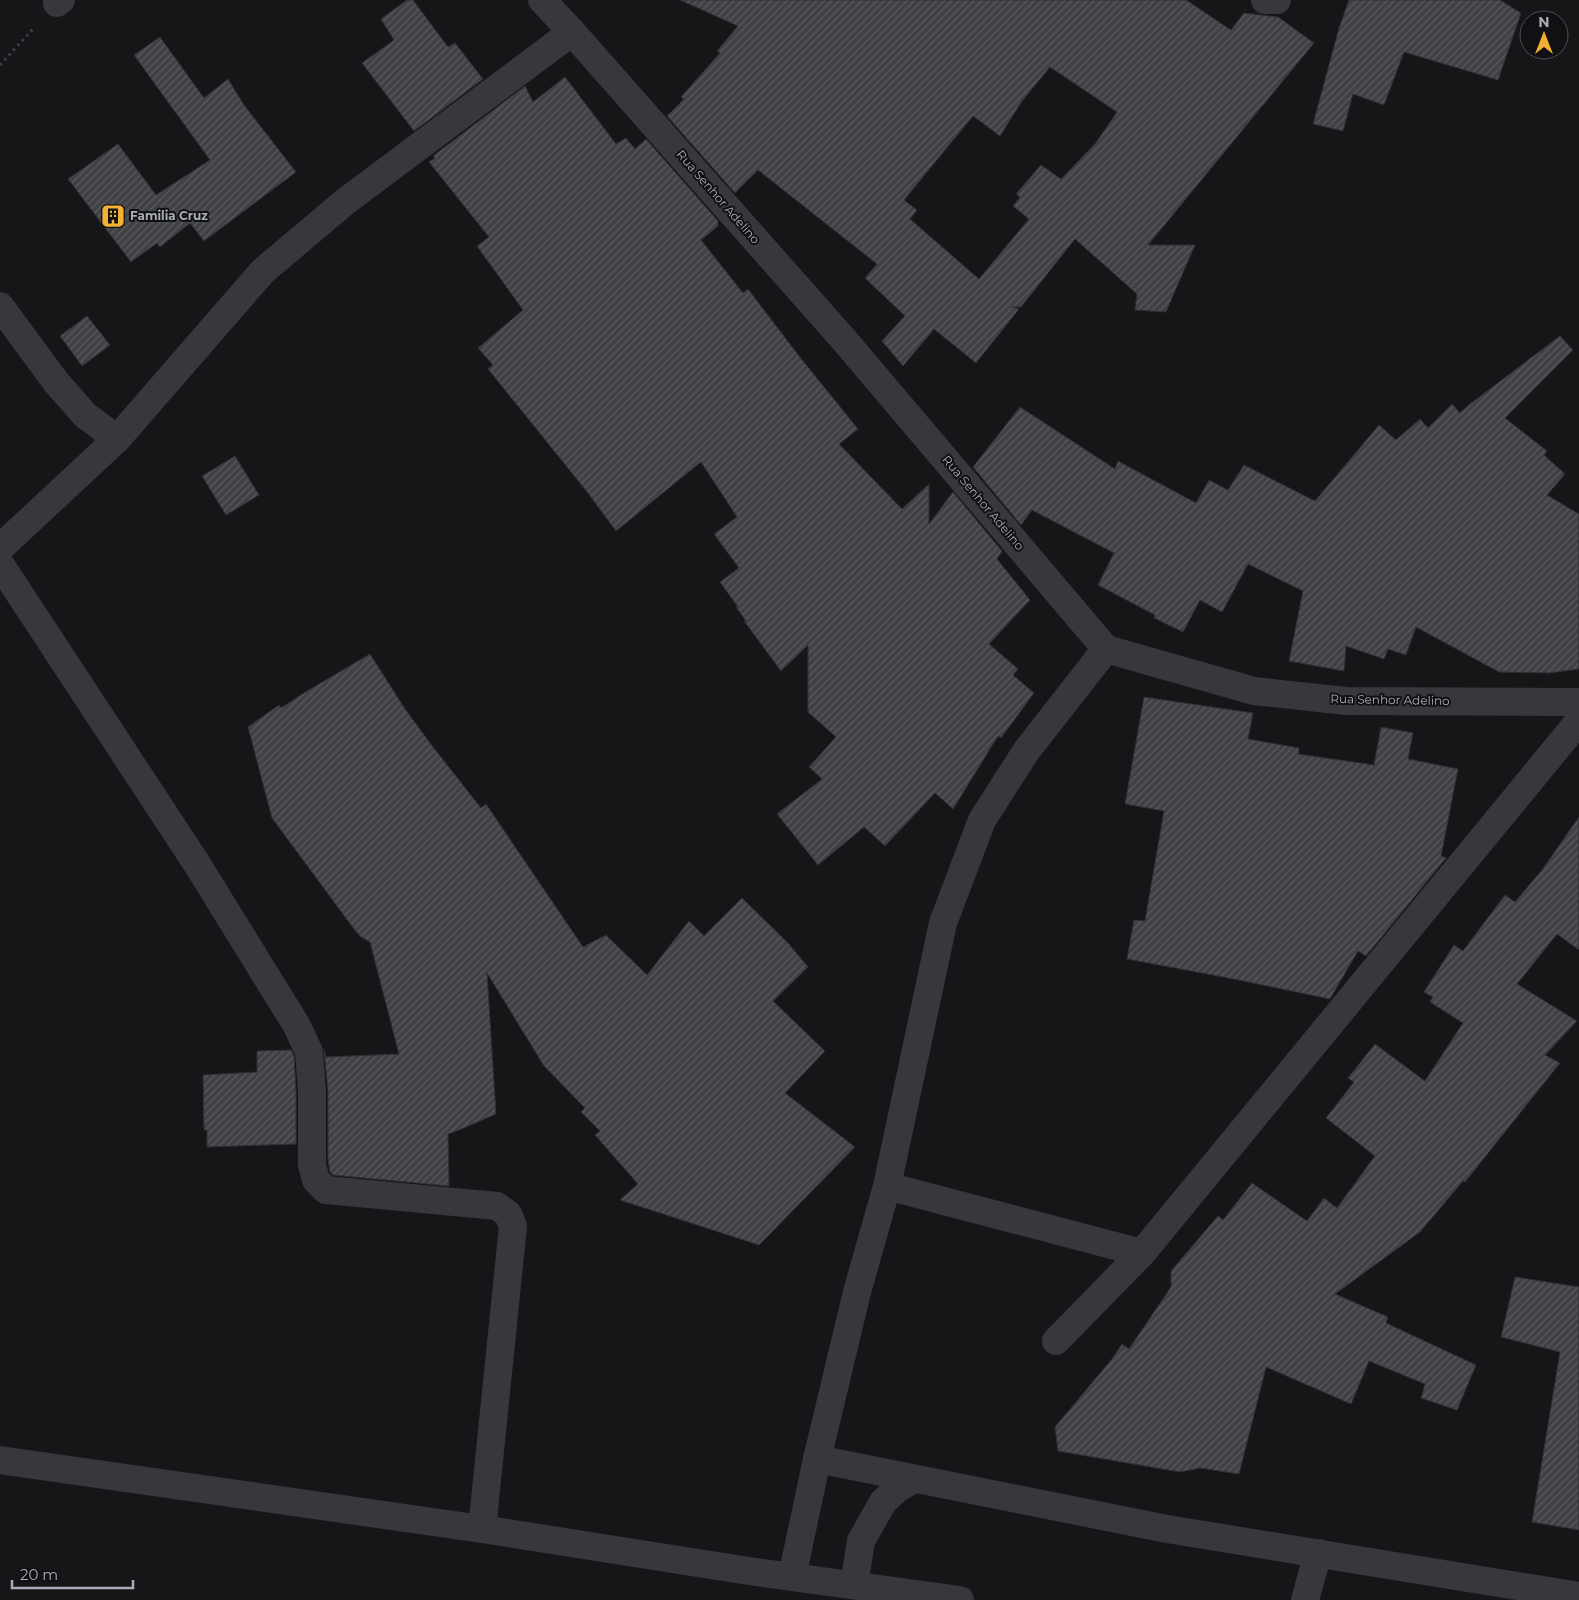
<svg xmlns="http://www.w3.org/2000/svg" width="1579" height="1600" viewBox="0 0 1579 1600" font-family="Montserrat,sans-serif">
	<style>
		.building { fill: url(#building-hatch); stroke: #303034; fill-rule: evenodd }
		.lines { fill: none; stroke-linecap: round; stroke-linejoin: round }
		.path { stroke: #3d3f44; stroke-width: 3; stroke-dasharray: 2.5 4; stroke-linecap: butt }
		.minor { stroke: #37383d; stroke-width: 28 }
		.labels { text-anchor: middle; stroke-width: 4; stroke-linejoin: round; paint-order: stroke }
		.street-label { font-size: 12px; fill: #a8adb8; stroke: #111113 }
		.poi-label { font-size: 12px; font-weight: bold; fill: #a8adb8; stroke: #111113; text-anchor: start }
	</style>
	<defs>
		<pattern id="building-hatch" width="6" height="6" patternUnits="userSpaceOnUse" patternTransform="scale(1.25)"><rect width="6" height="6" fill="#404145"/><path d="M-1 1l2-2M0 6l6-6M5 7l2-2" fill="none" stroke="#595a5e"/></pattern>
	</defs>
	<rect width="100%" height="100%" fill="#161618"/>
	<g class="building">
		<path d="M 407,0 L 413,0 L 448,47 L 455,43 L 483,79 L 414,131 L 362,63 L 394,40 L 381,19 Z"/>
		<path d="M 680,0 L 1186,0 L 1231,30 L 1244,13 L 1278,17 L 1314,43 L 1148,245 L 1195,245 L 1166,312 L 1135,310 L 1137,294 L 1075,239 L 1021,307 L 1012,307 L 1019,309 L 976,363 L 934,329 L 903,366 L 882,341 L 905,316 L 865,278 L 877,264 L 758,170 L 735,193 L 667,116 L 684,99 L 681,97 L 720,53 L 717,51 L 738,26 ZM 1050,67 L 1117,112 L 1095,144 L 1061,179 L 1041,165 L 1016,194 L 1020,197 L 1013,206 L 1029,219 L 979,279 L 910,219 L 917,210 L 904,200 L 973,116 L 1000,136 L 1022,101 Z"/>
		<path d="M 1349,0 L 1500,0 L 1521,13 L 1498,80 L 1404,52 L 1384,105 L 1353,94 L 1343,131 L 1313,124 L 1339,28 Z"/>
		<path d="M 160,37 L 204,98 L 228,79 L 244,105 L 296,172 L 204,241 L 190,223 L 160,247 L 157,243 L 131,262 L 68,179 L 118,144 L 156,195 L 210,160 L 134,55 Z"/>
		<path d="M 565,77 L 616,144 L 626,138 L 635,149 L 646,139 L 718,221 L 718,226 L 701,240 L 743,293 L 748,289 L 799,356 L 858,429 L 839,444 L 902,509 L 929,484 L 929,524 L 953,492 L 1002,551 L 997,559 L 1030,600 L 989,644 L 1018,669 L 1013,675 L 1034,693 L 1001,738 L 998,736 L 953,809 L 935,793 L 885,846 L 864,827 L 818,865 L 777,814 L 822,779 L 809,767 L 836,737 L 808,712 L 808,645 L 781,671 L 744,621 L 746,621 L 736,607 L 738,607 L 720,582 L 739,568 L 714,534 L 737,517 L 701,462 L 616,531 L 588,493 L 488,369 L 493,365 L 478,348 L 523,310 L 477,246 L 489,237 L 429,162 L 435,158 L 433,156 L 525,86 L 533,102 Z"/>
		<path d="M 87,316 L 110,345 L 82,366 L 60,336 Z"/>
		<path d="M 1560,336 L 1573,350 L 1505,418 L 1547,451 L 1544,455 L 1565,474 L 1547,495 L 1579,514 L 1579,669 L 1549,673 L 1499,672 L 1416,627 L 1406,655 L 1388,649 L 1384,659 L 1346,646 L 1344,671 L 1289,661 L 1303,591 L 1248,564 L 1222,612 L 1200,600 L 1183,632 L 1154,618 L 1155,615 L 1098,585 L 1114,553 L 1032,510 L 1021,525 L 973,467 L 1020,407 L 1115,469 L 1118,461 L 1196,503 L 1209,480 L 1228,490 L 1244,465 L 1315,501 L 1379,425 L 1396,440 L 1420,419 L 1428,428 L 1452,404 L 1460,413 L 1470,404 Z"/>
		<path d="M 235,456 L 259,495 L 226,515 L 202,476 Z"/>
		<path d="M 370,654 L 405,709 L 433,747 L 481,808 L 486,804 L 583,947 L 606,935 L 647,975 L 689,921 L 704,936 L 742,898 L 788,943 L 808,967 L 773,1001 L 825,1051 L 785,1093 L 855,1147 L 759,1245 L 620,1200 L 638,1184 L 595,1135 L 600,1131 L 581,1112 L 585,1108 L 544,1066 L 487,973 L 496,1114 L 459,1130 L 448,1134 L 449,1186 L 333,1175 L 330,1172 L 328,1159 L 328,1091 L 324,1049 L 326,1057 L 399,1054 L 370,942 L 361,937 L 354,929 L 272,818 L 248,727 L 279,705 L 281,708 L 307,691 Z"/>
		<path d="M 1144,697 L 1253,713 L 1248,739 L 1299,748 L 1298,754 L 1374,765 L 1381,727 L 1413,733 L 1408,759 L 1458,769 L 1441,856 L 1446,858 L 1366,956 L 1358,951 L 1330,999 L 1234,979 L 1127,959 L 1134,920 L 1145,921 L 1164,811 L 1125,804 Z"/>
		<path d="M 1579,817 L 1579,950 L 1557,934 L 1517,984 L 1577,1021 L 1545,1055 L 1560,1063 L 1465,1182 L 1463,1181 L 1420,1232 L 1335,1294 L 1388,1317 L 1386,1323 L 1476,1365 L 1457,1410 L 1421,1398 L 1425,1384 L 1369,1361 L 1351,1404 L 1266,1367 L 1239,1474 L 1200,1468 L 1180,1472 L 1058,1451 L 1055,1427 L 1112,1359 L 1122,1344 L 1129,1349 L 1171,1287 L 1171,1271 L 1218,1216 L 1223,1220 L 1252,1183 L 1307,1221 L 1324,1198 L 1337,1208 L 1375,1156 L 1326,1118 L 1354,1082 L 1348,1078 L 1375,1044 L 1425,1081 L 1463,1023 L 1430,1002 L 1433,997 L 1424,992 L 1454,945 L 1463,951 L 1505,895 L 1515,902 L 1542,870 Z"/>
		<path d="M 291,1050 L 294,1056 L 296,1092 L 296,1144 L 207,1147 L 207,1130 L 204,1130 L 203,1075 L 257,1072 L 257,1051 Z"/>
		<path d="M 1515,1277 L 1579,1287 L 1579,1530 L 1532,1522 L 1560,1352 L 1501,1337 Z"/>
	</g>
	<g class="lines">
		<path class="path" d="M 0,65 L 33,29"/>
		<g class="minor">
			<path d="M 542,0 L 572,32 L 845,341 L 1106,649 L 1254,691 L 1346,701 L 1579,702"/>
			<path d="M 1265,0 L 1277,0"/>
			<path d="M 57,3 L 61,0"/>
			<path d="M 0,306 L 56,382 L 85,415 L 117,439"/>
			<path d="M 0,548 L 117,439 L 263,271 L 346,201 L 572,32"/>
			<path d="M 0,564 L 197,864 L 297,1026 L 309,1052 L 312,1091 L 312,1165 L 316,1180 L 326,1190 L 497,1206 L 508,1214 L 513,1226 L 482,1529"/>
			<path d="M 887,1186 L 1142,1253"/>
			<path d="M 1056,1341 L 1142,1253 L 1579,721"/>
			<path d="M 817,1459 L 1167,1529 L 1579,1596"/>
			<path d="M 0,1460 L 482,1529 L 749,1571 L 960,1600"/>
			<path d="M 792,1577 L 817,1459 L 857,1292 L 887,1186 L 943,923 L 982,820 L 1027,750 L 1106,649"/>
			<path d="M 854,1585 L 861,1541 L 883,1502 L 898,1488 L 914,1479"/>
			<path d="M 1305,1600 L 1318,1553"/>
		</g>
	</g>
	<defs>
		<g id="building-square" transform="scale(1.25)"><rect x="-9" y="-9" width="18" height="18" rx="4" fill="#f2b134" stroke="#111113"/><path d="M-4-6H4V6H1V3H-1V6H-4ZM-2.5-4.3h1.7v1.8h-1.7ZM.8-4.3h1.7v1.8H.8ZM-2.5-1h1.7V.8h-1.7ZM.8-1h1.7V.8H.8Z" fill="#111"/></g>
	</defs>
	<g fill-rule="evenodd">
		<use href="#building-square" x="113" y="216"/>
	</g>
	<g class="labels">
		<g class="street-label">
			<text transform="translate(718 197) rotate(49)" y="4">Rua Senhor Adelino</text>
			<text transform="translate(983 503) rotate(50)" y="4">Rua Senhor Adelino</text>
			<text transform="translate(1390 700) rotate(1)" y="4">Rua Senhor Adelino</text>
		</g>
		<g class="poi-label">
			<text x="130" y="220">Familia Cruz</text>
		</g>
	</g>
	<g transform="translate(1544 35)"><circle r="24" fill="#111113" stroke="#4d4f55"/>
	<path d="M0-4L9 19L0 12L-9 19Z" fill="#f2b134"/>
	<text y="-8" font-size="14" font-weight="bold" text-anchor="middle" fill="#a8adb8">N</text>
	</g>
	<path d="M12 1580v8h121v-8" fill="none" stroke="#a8adb8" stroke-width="2.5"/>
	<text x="20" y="1580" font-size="15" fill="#a8adb8" stroke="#111113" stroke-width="4" paint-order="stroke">20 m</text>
</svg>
